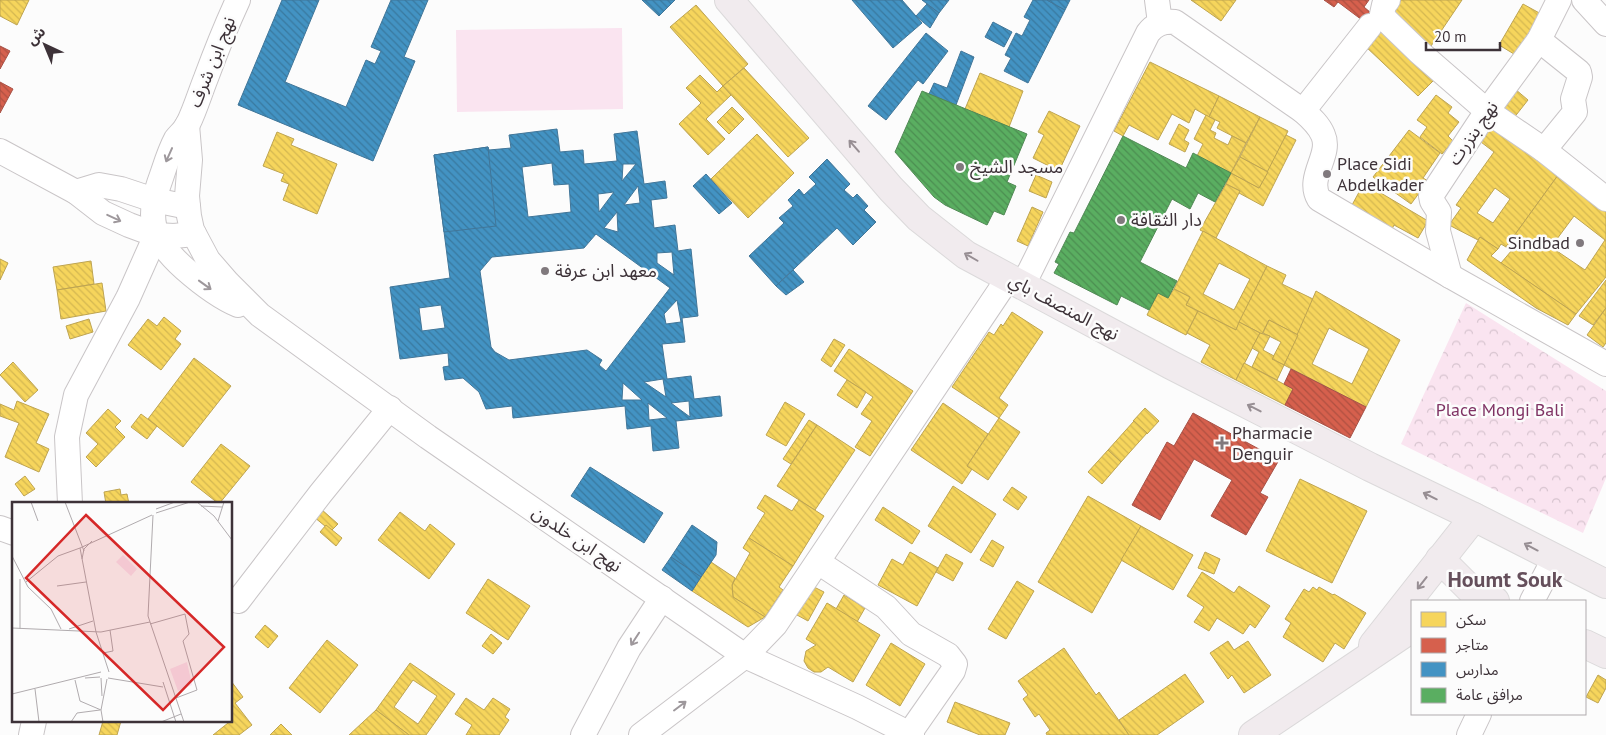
<svg xmlns="http://www.w3.org/2000/svg" width="1606" height="735" viewBox="0 0 1606 735" font-family="'PT Sans','Noto Sans Arabic',sans-serif">
	<style>
		.grass { fill: #fae4f0 }
		.forest { fill: url(#forest-crowns) }
		.homes { fill: url(#homes-back-hatch); stroke: #bea451; fill-rule: evenodd }
		.shops { fill: url(#shops-back-hatch); stroke: #a85247 }
		.schools { fill: url(#schools-back-hatch); stroke: #417699; fill-rule: evenodd }
		.public { fill: url(#public-back-hatch); stroke: #518955 }
		.lines { fill: none; stroke-linecap: round; stroke-linejoin: round }
		.minor-casing { stroke: #c9c5c7; stroke-width: 26 }
		.major-casing { stroke: #dbd9da; stroke-width: 30 }
		.minor { stroke: #fff; stroke-width: 24 }
		.major { stroke: #f1ebee; stroke-width: 28 }
		.oneway { stroke: #978e93 }
		.oneway2 { stroke: #9e989c }
		.poi-dot { fill: #80797d; stroke: #fcfcfc; stroke-width: 2 }
		.labels { text-anchor: middle; stroke-width: 5; stroke-linejoin: round; paint-order: stroke }
		.street-label { font-size: 18px; fill: #3d3238; stroke: #fcfcfc }
		.poi-label { font-size: 18px; fill: #3d3238; stroke: #fcfcfc; text-anchor: start }
		.park-label { font-size: 18px; fill: #7f3264; stroke: #fcfcfc }
		.district-label { font-size: 22px; font-weight: bold; fill: #654f5b; stroke: #fcfcfc }
		.inset-road { fill: none; stroke: #b0abae; stroke-width: 1 }
		.view { fill: #d62828; fill-opacity: 0.15; stroke: #d62828; stroke-width: 2.5 }
		.inset-edge { fill: none; stroke: #3d3238; stroke-width: 2.5 }
	</style>
	<defs>
		<pattern id="forest-crowns" width="20" height="18" patternUnits="userSpaceOnUse" patternTransform="scale(1.25)"><rect width="20" height="18" fill="#fae4f0"/><path d="M2 6a3 3 0 1 1 6 0M12 15a3 3 0 1 1 6 0" fill="none" stroke="#d7c4cf"/></pattern>
		<pattern id="homes-back-hatch" width="6" height="6" patternUnits="userSpaceOnUse" patternTransform="scale(1.25)"><rect width="6" height="6" fill="#f6d55c"/><path d="M-1 5l2 2M0 0l6 6M5-1l2 2" fill="none" stroke="#d4b751"/></pattern>
		<pattern id="shops-back-hatch" width="6" height="6" patternUnits="userSpaceOnUse" patternTransform="scale(1.25)"><rect width="6" height="6" fill="#d6604d"/><path d="M-1 5l2 2M0 0l6 6M5-1l2 2" fill="none" stroke="#af5041"/></pattern>
		<pattern id="schools-back-hatch" width="6" height="6" patternUnits="userSpaceOnUse" patternTransform="scale(1.25)"><rect width="6" height="6" fill="#4393c3"/><path d="M-1 5l2 2M0 0l6 6M5-1l2 2" fill="none" stroke="#39799f"/></pattern>
		<pattern id="public-back-hatch" width="6" height="6" patternUnits="userSpaceOnUse" patternTransform="scale(1.25)"><rect width="6" height="6" fill="#5aae61"/><path d="M-1 5l2 2M0 0l6 6M5-1l2 2" fill="none" stroke="#4c8e51"/></pattern>
	</defs>
	<rect width="100%" height="100%" fill="#fcfcfc"/>
	<path class="grass" d="M 622,28 L 623,109 L 457,112 L 456,30 Z"/>
	<path class="forest" d="M 1466,303 L 1606,391 L 1606,478 L 1583,533 L 1401,444 Z"/>
	<g class="homes">
		<path d="M 0,0 L 29,0 L 17,25 L 0,16 Z"/>
		<path d="M 1191,0 L 1236,0 L 1221,21 Z"/>
		<path d="M 1401,0 L 1462,0 L 1429,49 L 1389,17 Z"/>
		<path d="M 1523,4 L 1543,15 L 1519,57 L 1499,45 Z"/>
		<path d="M 696,5 L 748,64 L 723,86 L 670,27 Z"/>
		<path d="M 1377,18 L 1435,79 L 1418,96 L 1364,45 Z"/>
		<path d="M 1150,62 L 1219,96 L 1209,117 L 1195,109 L 1189,123 L 1172,114 L 1158,140 L 1129,125 L 1123,136 L 1114,131 Z"/>
		<path d="M 744,68 L 809,138 L 788,157 L 723,86 Z"/>
		<path d="M 980,73 L 1023,91 L 1009,127 L 965,109 Z"/>
		<path d="M 700,75 L 717,92 L 723,86 L 731,95 L 706,119 L 725,139 L 708,155 L 679,124 L 701,103 L 686,88 Z"/>
		<path d="M 1515,89 L 1528,100 L 1513,119 L 1499,108 Z"/>
		<path d="M 1436,95 L 1452,107 L 1448,113 L 1459,122 L 1448,136 L 1453,141 L 1442,154 L 1420,137 L 1427,127 L 1417,120 Z"/>
		<path d="M 1219,96 L 1260,117 L 1246,143 L 1217,128 L 1220,122 L 1209,117 Z"/>
		<path d="M 732,107 L 744,119 L 729,134 L 717,122 Z"/>
		<path d="M 1049,111 L 1080,126 L 1059,171 L 1033,158 L 1044,135 L 1038,132 Z"/>
		<path d="M 1206,115 L 1215,120 L 1210,130 L 1216,133 L 1214,138 L 1228,145 L 1232,136 L 1246,143 L 1231,173 L 1197,156 L 1203,144 L 1194,139 Z"/>
		<path d="M 1260,117 L 1288,131 L 1268,172 L 1240,157 Z"/>
		<path d="M 1491,121 L 1561,171 L 1506,247 L 1501,244 L 1498,249 L 1480,237 L 1478,240 L 1449,225 L 1461,208 L 1456,205 L 1494,152 L 1477,139 ZM 1495,188 L 1510,199 L 1493,223 L 1477,213 Z"/>
		<path d="M 1179,124 L 1189,130 L 1184,140 L 1189,143 L 1185,152 L 1169,144 Z"/>
		<path d="M 1409,130 L 1440,153 L 1423,178 L 1428,181 L 1411,204 L 1373,177 Z"/>
		<path d="M 277,132 L 294,139 L 291,145 L 337,164 L 317,214 L 283,200 L 289,184 L 281,181 L 284,174 L 263,166 Z"/>
		<path d="M 757,134 L 794,173 L 748,218 L 711,179 Z"/>
		<path d="M 1286,135 L 1296,140 L 1263,206 L 1239,193 L 1240,191 L 1226,184 L 1231,173 L 1259,188 Z"/>
		<path d="M 1240,157 L 1268,172 L 1259,188 L 1231,173 Z"/>
		<path d="M 1561,171 L 1606,204 L 1606,277 L 1576,314 L 1501,263 L 1512,250 L 1506,247 ZM 1574,216 L 1605,240 L 1585,270 L 1551,247 Z"/>
		<path d="M 1036,175 L 1052,182 L 1046,198 L 1029,191 Z"/>
		<path d="M 1364,183 L 1428,221 L 1418,238 L 1394,225 L 1392,229 L 1352,205 Z"/>
		<path d="M 1226,184 L 1240,191 L 1216,238 L 1200,230 Z"/>
		<path d="M 1032,207 L 1043,212 L 1028,246 L 1017,241 Z"/>
		<path d="M 1203,231 L 1267,266 L 1236,330 L 1186,305 L 1190,297 L 1174,289 ZM 1219,263 L 1250,279 L 1234,310 L 1203,294 Z"/>
		<path d="M 1480,237 L 1498,249 L 1491,256 L 1576,314 L 1568,325 L 1536,308 L 1467,260 Z"/>
		<path d="M 0,259 L 8,263 L 0,280 Z"/>
		<path d="M 91,261 L 94,284 L 57,290 L 53,267 Z"/>
		<path d="M 1267,266 L 1286,275 L 1282,284 L 1313,299 L 1298,335 L 1269,320 L 1262,334 L 1239,322 Z"/>
		<path d="M 1606,280 L 1606,308 L 1593,325 L 1579,316 Z"/>
		<path d="M 102,283 L 106,311 L 61,319 L 57,290 Z"/>
		<path d="M 1174,289 L 1190,297 L 1186,305 L 1198,311 L 1186,335 L 1147,315 L 1158,293 L 1168,298 Z"/>
		<path d="M 1316,291 L 1400,340 L 1366,407 L 1284,365 ZM 1329,328 L 1369,349 L 1352,384 L 1312,364 Z"/>
		<path d="M 1606,308 L 1606,343 L 1603,347 L 1587,335 Z"/>
		<path d="M 1198,311 L 1236,330 L 1239,322 L 1260,333 L 1236,380 L 1201,362 L 1210,345 L 1187,333 Z"/>
		<path d="M 1012,312 L 1043,332 L 999,398 L 1008,405 L 999,418 L 952,387 L 989,332 L 994,335 L 1001,324 L 1003,326 Z"/>
		<path d="M 164,317 L 181,331 L 175,339 L 181,344 L 161,370 L 128,345 L 148,319 L 157,326 Z"/>
		<path d="M 89,319 L 93,332 L 70,339 L 66,326 Z"/>
		<path d="M 1269,320 L 1298,335 L 1284,365 L 1272,359 L 1281,342 L 1263,333 Z"/>
		<path d="M 1260,333 L 1270,336 L 1263,350 L 1274,356 L 1272,359 L 1284,365 L 1277,380 L 1252,367 L 1259,352 L 1252,348 Z"/>
		<path d="M 834,339 L 845,345 L 831,367 L 821,360 Z"/>
		<path d="M 849,349 L 913,391 L 870,456 L 855,447 L 872,421 L 861,414 L 873,397 L 834,371 Z"/>
		<path d="M 194,358 L 231,386 L 183,447 L 148,419 Z"/>
		<path d="M 13,362 L 38,390 L 25,402 L 0,375 Z"/>
		<path d="M 1244,363 L 1293,389 L 1285,405 L 1236,380 Z"/>
		<path d="M 847,380 L 866,392 L 857,408 L 837,395 Z"/>
		<path d="M 17,401 L 49,414 L 36,443 L 49,449 L 39,472 L 5,457 L 19,423 L 0,416 L 0,404 L 14,410 Z"/>
		<path d="M 785,402 L 805,414 L 786,446 L 766,435 Z"/>
		<path d="M 943,403 L 988,434 L 967,466 L 972,469 L 962,484 L 911,450 Z"/>
		<path d="M 1145,408 L 1159,421 L 1147,434 L 1133,421 Z"/>
		<path d="M 108,409 L 121,421 L 115,427 L 125,437 L 96,467 L 86,457 L 98,444 L 86,433 Z"/>
		<path d="M 141,414 L 157,426 L 147,439 L 131,427 Z"/>
		<path d="M 999,418 L 1020,432 L 988,480 L 967,466 Z"/>
		<path d="M 809,420 L 817,425 L 791,464 L 783,459 Z"/>
		<path d="M 1134,421 L 1147,433 L 1121,462 L 1108,450 Z"/>
		<path d="M 817,425 L 855,450 L 815,510 L 777,486 Z"/>
		<path d="M 221,444 L 250,466 L 219,504 L 191,482 Z"/>
		<path d="M 1108,450 L 1121,462 L 1102,484 L 1088,472 Z"/>
		<path d="M 25,476 L 35,489 L 24,496 L 15,484 Z"/>
		<path d="M 1300,479 L 1367,511 L 1332,583 L 1266,551 Z"/>
		<path d="M 953,486 L 996,514 L 971,553 L 928,526 Z"/>
		<path d="M 1012,487 L 1027,497 L 1018,510 L 1003,500 Z"/>
		<path d="M 120,489 L 121,495 L 127,494 L 129,504 L 106,504 L 104,492 Z"/>
		<path d="M 765,495 L 792,511 L 799,500 L 824,516 L 793,566 L 749,538 L 765,513 L 757,508 Z"/>
		<path d="M 1088,496 L 1141,526 L 1092,613 L 1038,582 Z"/>
		<path d="M 883,507 L 920,531 L 912,544 L 875,520 Z"/>
		<path d="M 321,509 L 338,524 L 331,531 L 314,517 Z"/>
		<path d="M 400,512 L 425,531 L 430,524 L 455,544 L 429,579 L 378,540 Z"/>
		<path d="M 326,525 L 342,538 L 336,546 L 320,532 Z"/>
		<path d="M 1141,526 L 1193,555 L 1173,590 L 1121,560 Z"/>
		<path d="M 749,538 L 793,566 L 779,587 L 783,590 L 765,617 L 733,597 L 732,585 L 750,553 L 743,548 Z"/>
		<path d="M 992,540 L 1004,547 L 993,567 L 980,560 Z"/>
		<path d="M 910,552 L 938,568 L 917,606 L 878,585 L 892,559 L 903,565 Z"/>
		<path d="M 1205,552 L 1220,559 L 1214,574 L 1198,568 Z"/>
		<path d="M 946,554 L 963,563 L 953,581 L 936,572 Z"/>
		<path d="M 711,562 L 735,578 L 732,585 L 733,597 L 765,617 L 748,627 L 692,591 Z"/>
		<path d="M 1202,572 L 1234,593 L 1239,586 L 1270,606 L 1255,628 L 1250,624 L 1243,634 L 1217,618 L 1209,631 L 1194,622 L 1204,607 L 1187,596 Z"/>
		<path d="M 488,579 L 530,606 L 508,640 L 466,613 Z"/>
		<path d="M 1017,581 L 1034,591 L 1006,639 L 988,629 Z"/>
		<path d="M 812,586 L 824,592 L 808,621 L 797,615 Z"/>
		<path d="M 1313,587 L 1317,590 L 1319,587 L 1333,595 L 1334,594 L 1366,613 L 1344,649 L 1335,643 L 1323,662 L 1283,637 L 1291,623 L 1285,619 L 1304,589 L 1309,592 Z"/>
		<path d="M 844,595 L 865,608 L 857,622 L 836,609 Z"/>
		<path d="M 827,603 L 880,635 L 853,682 L 828,667 L 821,672 L 814,672 L 808,668 L 804,661 L 806,651 L 816,645 L 806,639 Z"/>
		<path d="M 265,625 L 278,636 L 268,648 L 255,637 Z"/>
		<path d="M 491,634 L 502,643 L 493,654 L 482,646 Z"/>
		<path d="M 327,640 L 358,665 L 320,713 L 289,688 Z"/>
		<path d="M 1228,641 L 1234,650 L 1248,641 L 1271,675 L 1244,693 L 1232,675 L 1228,679 L 1210,653 Z"/>
		<path d="M 891,643 L 925,664 L 900,706 L 866,685 Z"/>
		<path d="M 1064,648 L 1096,695 L 1099,692 L 1129,735 L 1047,735 L 1046,733 L 1050,730 L 1039,714 L 1035,717 L 1023,699 L 1028,695 L 1018,681 Z"/>
		<path d="M 410,663 L 455,694 L 426,735 L 409,735 L 376,710 ZM 413,680 L 437,696 L 418,724 L 394,707 Z"/>
		<path d="M 1185,674 L 1204,702 L 1157,735 L 1129,735 L 1119,720 Z"/>
		<path d="M 1598,675 L 1606,680 L 1606,688 L 1598,703 L 1586,697 Z"/>
		<path d="M 231,681 L 243,697 L 235,703 L 252,725 L 239,735 L 213,735 L 228,723 L 226,721 L 231,721 Z"/>
		<path d="M 466,698 L 484,710 L 493,698 L 510,709 L 505,717 L 509,720 L 499,735 L 466,735 L 472,725 L 455,714 Z"/>
		<path d="M 955,702 L 1010,723 L 1005,735 L 980,735 L 947,722 Z"/>
		<path d="M 376,710 L 409,735 L 349,735 Z"/>
		<path d="M 103,721 L 121,721 L 117,735 L 99,735 Z"/>
		<path d="M 281,724 L 292,735 L 270,735 Z"/>
	</g>
	<g class="shops">
		<path d="M 1324,0 L 1369,0 L 1364,7 L 1377,18 L 1370,26 L 1338,2 L 1334,7 Z"/>
		<path d="M 0,46 L 10,51 L 0,69 Z"/>
		<path d="M 0,82 L 13,89 L 0,113 Z"/>
		<path d="M 1291,369 L 1366,407 L 1350,438 L 1285,405 L 1293,389 L 1284,384 Z"/>
		<path d="M 1193,413 L 1279,460 L 1260,493 L 1268,497 L 1246,535 L 1211,516 L 1232,480 L 1194,459 L 1160,520 L 1132,505 L 1167,442 L 1174,446 Z"/>
	</g>
	<g class="schools">
		<path d="M 282,0 L 319,0 L 285,82 L 346,107 L 366,60 L 375,64 L 381,51 L 371,47 L 391,0 L 428,0 L 404,57 L 415,61 L 373,161 L 238,105 Z"/>
		<path d="M 642,0 L 675,0 L 659,16 Z"/>
		<path d="M 852,0 L 902,0 L 922,23 L 893,48 Z"/>
		<path d="M 922,0 L 949,0 L 939,13 Z"/>
		<path d="M 1033,0 L 1047,0 L 1065,10 L 1028,83 L 1004,71 L 1011,58 L 1005,55 L 1016,33 L 1022,36 L 1030,20 L 1024,17 Z"/>
		<path d="M 1047,0 L 1070,0 L 1065,10 Z"/>
		<path d="M 927,4 L 939,13 L 930,28 L 916,16 Z"/>
		<path d="M 993,22 L 1012,32 L 1004,47 L 985,37 Z"/>
		<path d="M 926,33 L 948,51 L 923,84 L 918,80 L 886,120 L 868,106 Z"/>
		<path d="M 961,51 L 974,57 L 956,105 L 929,94 L 934,83 L 947,88 Z"/>
		<path d="M 557,129 L 560,152 L 583,150 L 584,164 L 617,161 L 614,134 L 637,131 L 644,184 L 665,181 L 667,198 L 651,200 L 654,228 L 675,225 L 678,251 L 691,249 L 698,316 L 682,318 L 685,342 L 662,344 L 667,379 L 691,376 L 694,399 L 720,396 L 722,416 L 676,421 L 679,448 L 653,451 L 651,426 L 627,429 L 625,406 L 513,418 L 512,406 L 486,409 L 479,392 L 463,378 L 445,380 L 443,367 L 449,366 L 448,353 L 400,359 L 390,287 L 450,278 L 434,155 L 488,147 L 489,150 L 511,148 L 509,135 ZM 552,163 L 554,185 L 569,184 L 571,212 L 528,217 L 522,167 ZM 623,164 L 636,164 L 622,181 ZM 638,186 L 640,203 L 624,205 ZM 614,192 L 599,212 L 598,194 ZM 617,212 L 618,232 L 604,228 ZM 596,234 L 670,288 L 606,371 L 599,365 L 602,360 L 587,350 L 509,360 L 495,352 L 491,347 L 480,271 L 492,257 L 584,248 ZM 672,252 L 674,275 L 657,263 L 657,253 ZM 677,300 L 681,322 L 666,324 L 664,314 ZM 441,305 L 445,328 L 422,331 L 419,308 ZM 663,379 L 666,397 L 644,382 ZM 623,383 L 642,400 L 622,400 ZM 689,401 L 690,417 L 671,403 ZM 648,403 L 667,418 L 649,420 Z"/>
		<path d="M 488,147 L 496,226 L 444,232 L 434,155 Z"/>
		<path d="M 827,159 L 850,184 L 844,190 L 853,198 L 857,194 L 868,206 L 864,210 L 876,222 L 853,245 L 837,228 L 776,286 L 749,256 L 784,223 L 779,218 L 793,206 L 788,200 L 799,189 L 804,195 L 816,184 L 809,177 Z"/>
		<path d="M 706,174 L 732,203 L 719,214 L 693,186 Z"/>
		<path d="M 793,270 L 804,282 L 786,295 L 776,286 Z"/>
		<path d="M 590,467 L 663,513 L 644,543 L 571,496 Z"/>
		<path d="M 692,525 L 717,542 L 716,555 L 701,577 L 671,557 Z"/>
		<path d="M 671,557 L 701,577 L 692,591 L 662,570 Z"/>
	</g>
	<g class="public">
		<path d="M 922,91 L 1027,134 L 1007,182 L 1016,186 L 1004,215 L 994,211 L 987,225 L 945,205 L 934,197 L 895,152 Z"/>
		<path d="M 1123,136 L 1186,168 L 1193,153 L 1231,173 L 1215,202 L 1198,193 L 1190,209 L 1172,199 L 1140,262 L 1177,281 L 1168,298 L 1158,293 L 1149,310 L 1121,296 L 1117,305 L 1054,273 L 1059,264 L 1055,262 L 1070,232 L 1074,233 Z"/>
	</g>
	<g class="lines">
		<g class="minor-casing">
			<g id="minor">
				<path d="M 238,0 C 226,26 216,51 206,78 C 200,93 195,110 188,124 C 185,130 180,134 176,139 C 170,150 166,163 162,175 C 146,218 150,238 185,269 C 201,283 219,297 238,305"/>
				<path d="M 1157,0 L 1160,23"/>
				<path d="M 1388,0 L 1384,5 L 1382,14 L 1386,20 L 1419,52 L 1487,111 L 1544,150 L 1606,199"/>
				<path d="M 1584,0 L 1606,24"/>
				<path d="M 1539,40 L 1579,72 L 1580,77 L 1573,99 L 1575,112 L 1544,150"/>
				<path d="M 1303,111 L 1370,26"/>
				<path d="M 187,125 L 190,160 L 187,196 L 189,216 L 192,230 L 208,260 L 228,283 L 260,315 L 428,437 L 745,656 L 857,707 L 912,735"/>
				<path d="M 0,151 L 76,192 L 103,213 L 129,225 L 156,235 L 174,236 L 194,234"/>
				<path d="M 76,192 L 99,185 L 121,189 L 154,200 L 188,207"/>
				<path d="M 1450,276 L 1438,231 L 1439,212 L 1432,201 L 1431,196 L 1487,111 L 1539,40 L 1559,0"/>
				<path d="M 1023,285 L 1148,33 C 1155,24 1163,21 1175,22 L 1303,111 C 1311,118 1319,125 1323,135 C 1332,155 1306,177 1319,199 L 1450,276 L 1606,364"/>
				<path d="M 70,504 L 67,437 L 76,395 L 128,298 L 156,235"/>
				<path d="M 0,528 L 14,533"/>
				<path d="M 818,562 L 886,607 L 911,634 L 948,655 L 955,664 L 953,671 L 909,734"/>
				<path d="M 238,601 L 321,493 L 390,408"/>
				<path d="M 1532,601 L 1554,559"/>
				<path d="M 31,735 L 34,721"/>
				<path d="M 583,735 L 629,648 L 662,598"/>
				<path d="M 641,735 L 745,656 L 775,625 L 1009,277"/>
				<path d="M 1469,735 L 1479,714"/>
			</g>
		</g>
		<g class="major-casing">
			<g id="major">
				<path d="M 729,0 L 891,189 L 919,218 L 966,255 L 1171,365 L 1370,467 L 1474,517 L 1606,584"/>
				<path d="M 1440,559 L 1470,589 L 1495,601"/>
				<path d="M 1585,644 L 1606,654"/>
				<path d="M 1373,645 L 1474,517"/>
				<path d="M 1253,735 L 1412,628"/>
			</g>
		</g>
		<use href="#minor" class="minor"/>
		<use href="#major" class="major"/>
	</g>
	<defs><path id="oneway-shaft" d="M-6 0H5M1.5-3L5.5 0L1.5 3" fill="none" stroke-width="1.6" stroke-linecap="round" stroke-linejoin="round" transform="scale(1.25)"/></defs>
	<g class="oneway">
		<use href="#oneway-shaft" transform="translate(854 146) rotate(-131)"/>
		<use href="#oneway-shaft" transform="translate(971 257) rotate(-150)"/>
		<use href="#oneway-shaft" transform="translate(1254 408) rotate(-153)"/>
		<use href="#oneway-shaft" transform="translate(1430 496) rotate(-154)"/>
		<use href="#oneway-shaft" transform="translate(1531 547) rotate(-152)"/>
		<use href="#oneway-shaft" transform="translate(1422 583) rotate(128)"/>
	</g>
	<g class="oneway2">
		<use href="#oneway-shaft" transform="translate(169 155) rotate(114)"/>
		<use href="#oneway-shaft" transform="translate(114 218) rotate(25)"/>
		<use href="#oneway-shaft" transform="translate(205 285) rotate(36)"/>
		<use href="#oneway-shaft" transform="translate(635 639) rotate(123)"/>
		<use href="#oneway-shaft" transform="translate(680 706) rotate(-37)"/>
	</g>
	<g class="poi-dot">
		<circle cx="960" cy="167" r="5"/>
		<circle cx="1327" cy="174" r="5"/>
		<circle cx="1121" cy="220" r="5"/>
		<circle cx="1580" cy="243" r="5"/>
		<circle cx="545" cy="271" r="5"/>
		<path d="M1219.5 435.5h5v5h5v5h-5v5h-5v-5h-5v-5h5z"/>
	</g>
	<g class="labels">
		<g class="street-label">
			<text transform="translate(212 62) rotate(-68)" y="6">نهج ابن شرف</text>
			<text transform="translate(1473 133) rotate(-55)" y="6">نهج بنزرت</text>
			<text transform="translate(1064 307) rotate(28)" y="6">نهج المنصف باي</text>
			<text transform="translate(577 539) rotate(34)" y="6">نهج ابن خلدون</text>
		</g>
		<g class="poi-label">
			<text x="1337" y="170">Place Sidi<tspan x="1337" dy="21">Abdelkader</tspan></text>
			<text x="970" y="173">مسجد الشيخ</text>
			<text x="1131" y="226">دار الثقافة</text>
			<text x="1570" y="249" text-anchor="end">Sindbad</text>
			<text x="555" y="277">معهد ابن عرفة</text>
			<text x="1232" y="439">Pharmacie<tspan x="1232" dy="21">Denguir</tspan></text>
		</g>
		<g class="park-label">
			<text x="1500" y="416">Place Mongi Bali</text>
		</g>
		<g class="district-label">
			<text x="1505" y="587">Houmt Souk</text>
		</g>
	</g>
	<g transform="translate(12 502)">
		<rect width="220" height="220" fill="#fcfcfc"/>
		<path d="M 111,53 L 125,67 L 119,74 L 104,60 Z" fill="#fae4f0"/>
		<path d="M 175,160 L 180,183 L 166,189 L 158,167 Z" fill="#fae4f0"/>
		<path class="inset-road" d="M 19,0 L 26,19M 53,0 L 72,49M 185,0 L 202,14 L 220,38M 189,4 L 210,5M 144,7 L 163,0M 144,11 L 178,0M 141,13 L 136,114 L 172,220M 206,19 L 212,0M 0,54 L 16,85 L 39,107 L 49,127M 70,57 L 72,47 L 80,39M 14,80 L 46,54 L 68,46M 45,84 L 74,80M 138,122 L 173,112 L 177,132 L 171,139 L 185,188 L 164,196M 0,126 L 89,130 L 138,120M 8,127 L 8,77M 57,127 L 81,119M 0,134 L 0,154M 91,151 L 101,149 L 98,128M 97,170 L 84,130 L 68,46 L 140,13M 73,176 L 88,175M 89,176 L 90,194M 96,176 L 151,185M 63,178 L 68,199 L 89,208 L 91,220M 151,180 L 164,220M 23,187 L 27,220M 0,192 L 89,170M 89,208 L 95,177M 59,220 L 65,211 L 88,208M 149,220 L 169,212"/>
		<path class="view" d="M 74,13 L 212,145 L 151,208 L 14,76 Z"/>
		<rect width="220" height="220" class="inset-edge"/>
	</g>
	<rect x="1411" y="600" width="175" height="115" fill="#fcfcfc" stroke="#b0abae"/>
	<rect x="1421" y="612" width="25" height="15" fill="#f6d55c" stroke="#b0abae"/>
	<text x="1456" y="625" font-size="15" fill="#3d3238">سكن</text>
	<rect x="1421" y="638" width="25" height="15" fill="#d6604d" stroke="#b0abae"/>
	<text x="1456" y="650" font-size="15" fill="#3d3238">متاجر</text>
	<rect x="1421" y="662" width="25" height="15" fill="#4393c3" stroke="#b0abae"/>
	<text x="1456" y="675" font-size="15" fill="#3d3238">مدارس</text>
	<rect x="1421" y="688" width="25" height="15" fill="#5aae61" stroke="#b0abae"/>
	<text x="1456" y="700" font-size="15" fill="#3d3238">مرافق عامة</text>
	<g transform="translate(45 45) rotate(316)" stroke="#fcfcfc" stroke-width="4" paint-order="stroke">
	<path d="M0-4L9 19L0 12L-9 19Z" fill="#3d3238"/>
	<text y="-8" font-size="14" font-weight="bold" text-anchor="middle" fill="#3d3238">ش</text>
	</g>
	<path d="M1426 42v8h74v-8" fill="none" stroke="#3d3238" stroke-width="2.5"/>
	<text x="1434" y="42" font-size="15" fill="#3d3238" stroke="#fcfcfc" stroke-width="4" paint-order="stroke">20 m</text>
</svg>
